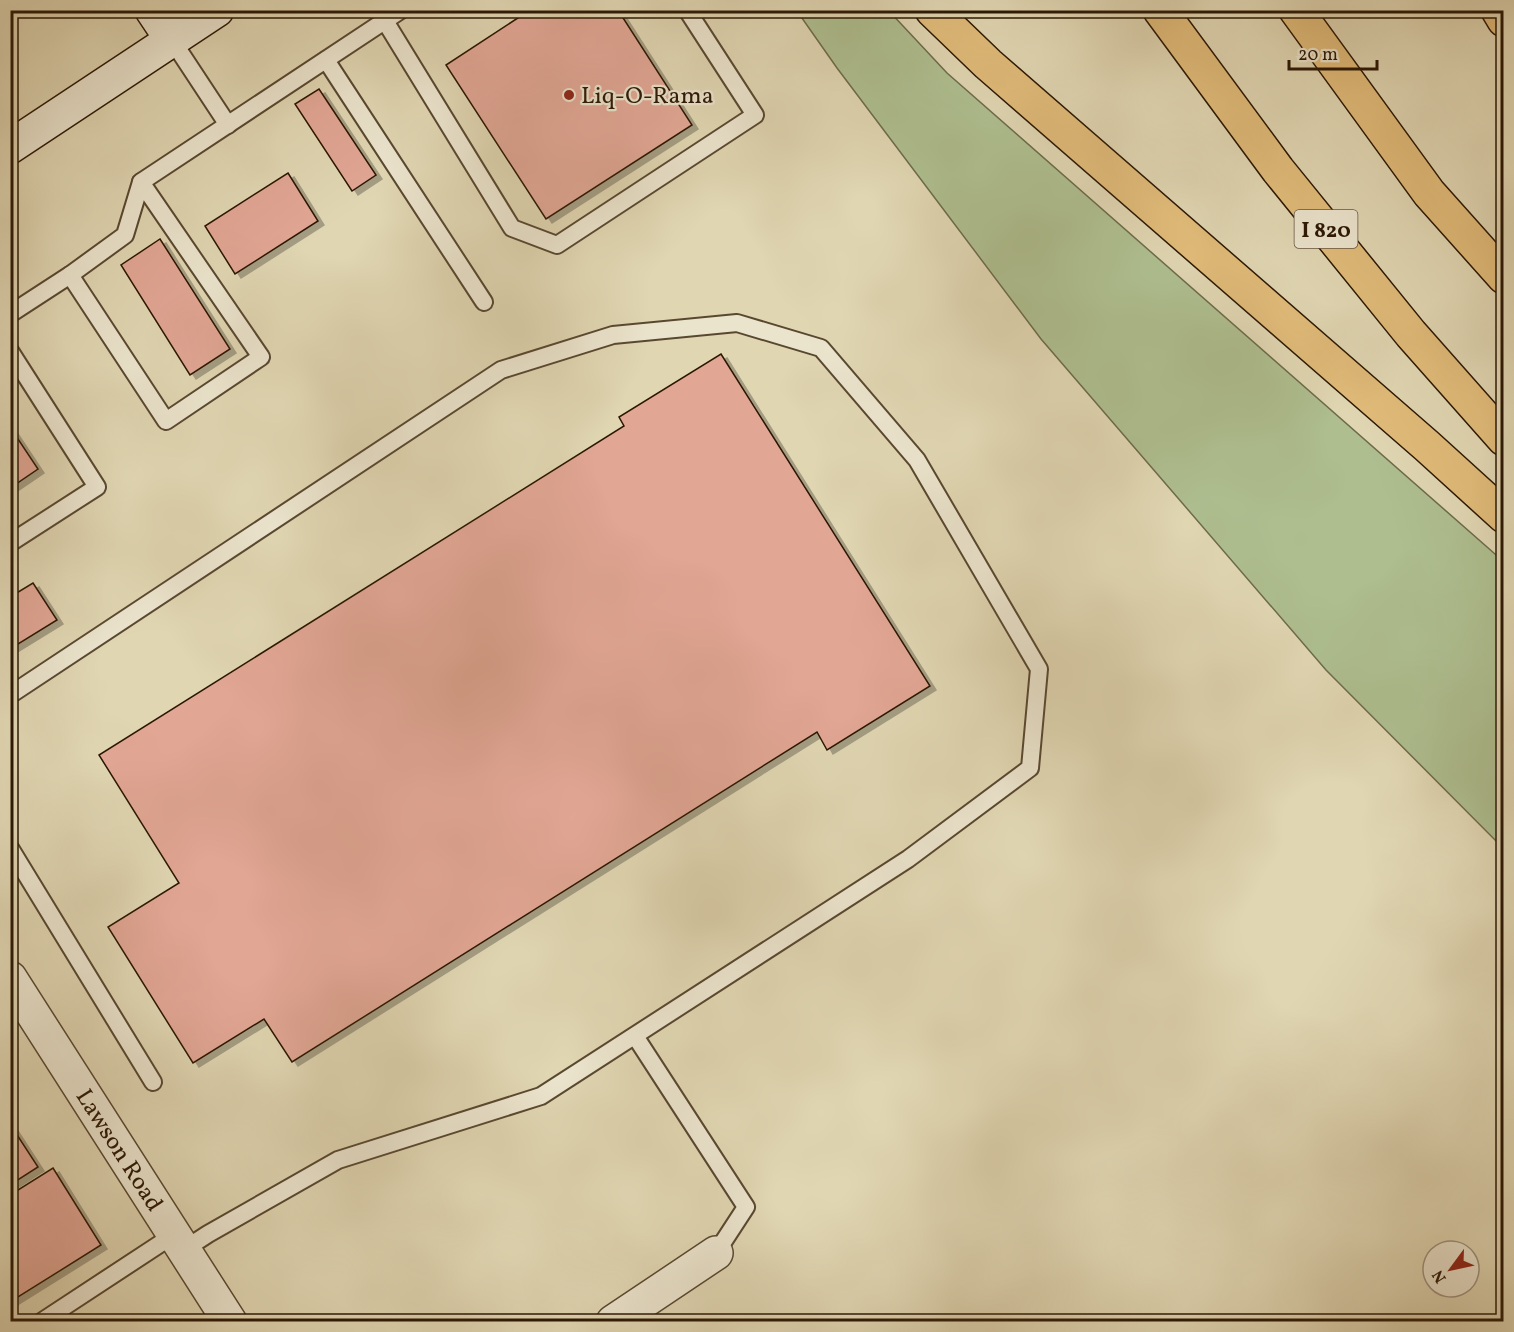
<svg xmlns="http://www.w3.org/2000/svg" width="1514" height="1332" viewBox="0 0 1514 1332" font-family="Vollkorn,serif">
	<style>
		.green { fill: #aebe8f; stroke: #6d6b4a; stroke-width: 1.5 }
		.building { fill: #e1a694; stroke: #2c1805; stroke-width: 1.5; filter: url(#shadow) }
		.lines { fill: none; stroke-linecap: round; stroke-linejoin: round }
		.lane-casing { stroke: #594830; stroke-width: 20 }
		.street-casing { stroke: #594830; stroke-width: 36 }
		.secondary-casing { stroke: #2c1805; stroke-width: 36 }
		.highway-casing { stroke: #2c1805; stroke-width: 36 }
		.lane { stroke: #ebe4cd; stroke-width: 16 }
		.street { stroke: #ebe4cd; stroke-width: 33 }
		.secondary { stroke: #ebe4cd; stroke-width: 33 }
		.highway { stroke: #e0bb79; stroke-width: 33 }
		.poi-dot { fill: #8f2418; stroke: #ebe4cd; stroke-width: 2 }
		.labels { text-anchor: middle; stroke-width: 4.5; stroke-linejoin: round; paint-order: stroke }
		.shield { fill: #ebe4cd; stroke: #655541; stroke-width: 1.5 }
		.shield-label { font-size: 22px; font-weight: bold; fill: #2c1805 }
		.poi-label { font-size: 24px; fill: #2c1805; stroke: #ebe4cd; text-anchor: start }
		.street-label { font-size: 24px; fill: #2c1805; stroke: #ebe4cd }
	</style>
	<defs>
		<filter id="shadow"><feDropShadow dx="6" dy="4" stdDeviation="0" flood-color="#0004"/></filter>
	</defs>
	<rect width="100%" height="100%" fill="#e0d6b2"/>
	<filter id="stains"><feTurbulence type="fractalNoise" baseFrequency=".00333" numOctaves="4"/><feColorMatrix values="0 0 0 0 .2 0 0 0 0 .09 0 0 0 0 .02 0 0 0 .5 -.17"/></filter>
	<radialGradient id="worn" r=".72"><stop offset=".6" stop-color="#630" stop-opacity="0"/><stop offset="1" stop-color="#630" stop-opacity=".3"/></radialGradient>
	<path class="green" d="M 797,11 L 889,11 L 947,73 L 1503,561 L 1503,848 L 1326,670 L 1041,339 L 837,68 Z"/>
	<g class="building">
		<path d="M 530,10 L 618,10 L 692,125 L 546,219 L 446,65 Z"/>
		<path d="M 319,89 L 376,175 L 352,191 L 295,104 Z"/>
		<path d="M 288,173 L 318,221 L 235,274 L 205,226 Z"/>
		<path d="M 160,239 L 230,349 L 190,375 L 121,265 Z"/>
		<path d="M 721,354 L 930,686 L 827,750 L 817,732 L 292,1062 L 264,1019 L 193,1063 L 108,927 L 179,883 L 99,755 L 624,426 L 619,417 Z"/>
		<path d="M 10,427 L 38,469 L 10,488 Z"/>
		<path d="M 33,583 L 57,620 L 10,649 L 10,597 Z"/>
		<path d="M 10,1124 L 38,1167 L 10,1185 Z"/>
		<path d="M 53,1168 L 101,1245 L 10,1302 L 10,1195 Z"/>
	</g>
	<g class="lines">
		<g class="lane-casing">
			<g id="lane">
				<path d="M 385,21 L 512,228 L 557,245 L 755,115 L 687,10"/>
				<path d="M 172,40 L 228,125"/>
				<path d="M 326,60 L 484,302"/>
				<path d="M 70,275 L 125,235 L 141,182"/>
				<path d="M 10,314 L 70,275 L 166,421 L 261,357 L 141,182 L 401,10"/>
				<path d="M 10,351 L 97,487 L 10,543"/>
				<path d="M 10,695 L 501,370 L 613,335 L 737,323 L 821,348 L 917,460 L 1039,669 L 1030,768 L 908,859 L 541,1096 L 338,1160 L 208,1234 L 185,1249"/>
				<path d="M 10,848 L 153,1082"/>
				<path d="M 635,1036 L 746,1207 L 716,1253"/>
				<path d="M 41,1322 L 175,1234"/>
			</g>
		</g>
		<g class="street-casing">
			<g id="street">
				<path id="s1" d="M 10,978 L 230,1322"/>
				<path d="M 613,1322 L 716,1253"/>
			</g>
		</g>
		<g class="secondary-casing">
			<g id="secondary">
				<path d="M 152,10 L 172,40"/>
				<path d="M 10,147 L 217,10"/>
			</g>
		</g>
		<g class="highway-casing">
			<g id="highway">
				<path d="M 932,10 L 988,64 L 1427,446 L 1504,516"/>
				<path d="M 1160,10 L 1278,170 L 1411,334 L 1504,439"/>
				<path d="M 1296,10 L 1429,193 L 1504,277"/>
				<path d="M 1498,10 L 1504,20"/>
			</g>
		</g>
		<use href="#lane" class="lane"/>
		<use href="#street" class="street"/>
		<use href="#secondary" class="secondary"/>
		<use href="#highway" class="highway"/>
	</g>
	<circle class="poi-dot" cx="569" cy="95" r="6"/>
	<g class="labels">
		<rect class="shield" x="1294.5" y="210" width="63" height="38" rx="4.5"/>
		<g class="shield-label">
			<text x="1326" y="237">I 820</text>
		</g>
		<g class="poi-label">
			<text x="581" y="103">Liq-O-Rama</text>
		</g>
		<g class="street-label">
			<text dy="8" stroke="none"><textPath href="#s1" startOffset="204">Lawson Road</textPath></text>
		</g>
	</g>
	<rect width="1514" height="1332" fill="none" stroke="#e0d6b2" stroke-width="36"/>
	<rect x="12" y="12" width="1490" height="1308" fill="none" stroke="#2c1805" stroke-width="3"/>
	<rect x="18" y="18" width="1478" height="1296" fill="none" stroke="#2c1805" stroke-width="1.5"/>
	<g transform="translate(1451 1269) rotate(237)"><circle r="28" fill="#ebe4cd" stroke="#9f927d" stroke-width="1.5"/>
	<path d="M0-4.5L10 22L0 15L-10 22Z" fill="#8f2418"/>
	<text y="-9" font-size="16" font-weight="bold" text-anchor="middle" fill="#2c1805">N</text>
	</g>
	<path d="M1289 60v9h88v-9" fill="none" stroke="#2c1805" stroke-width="3"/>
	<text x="1298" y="60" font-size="18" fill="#2c1805" stroke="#ebe4cd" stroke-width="4.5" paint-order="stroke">20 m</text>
	<rect width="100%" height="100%" filter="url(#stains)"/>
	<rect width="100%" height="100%" fill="url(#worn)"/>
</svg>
